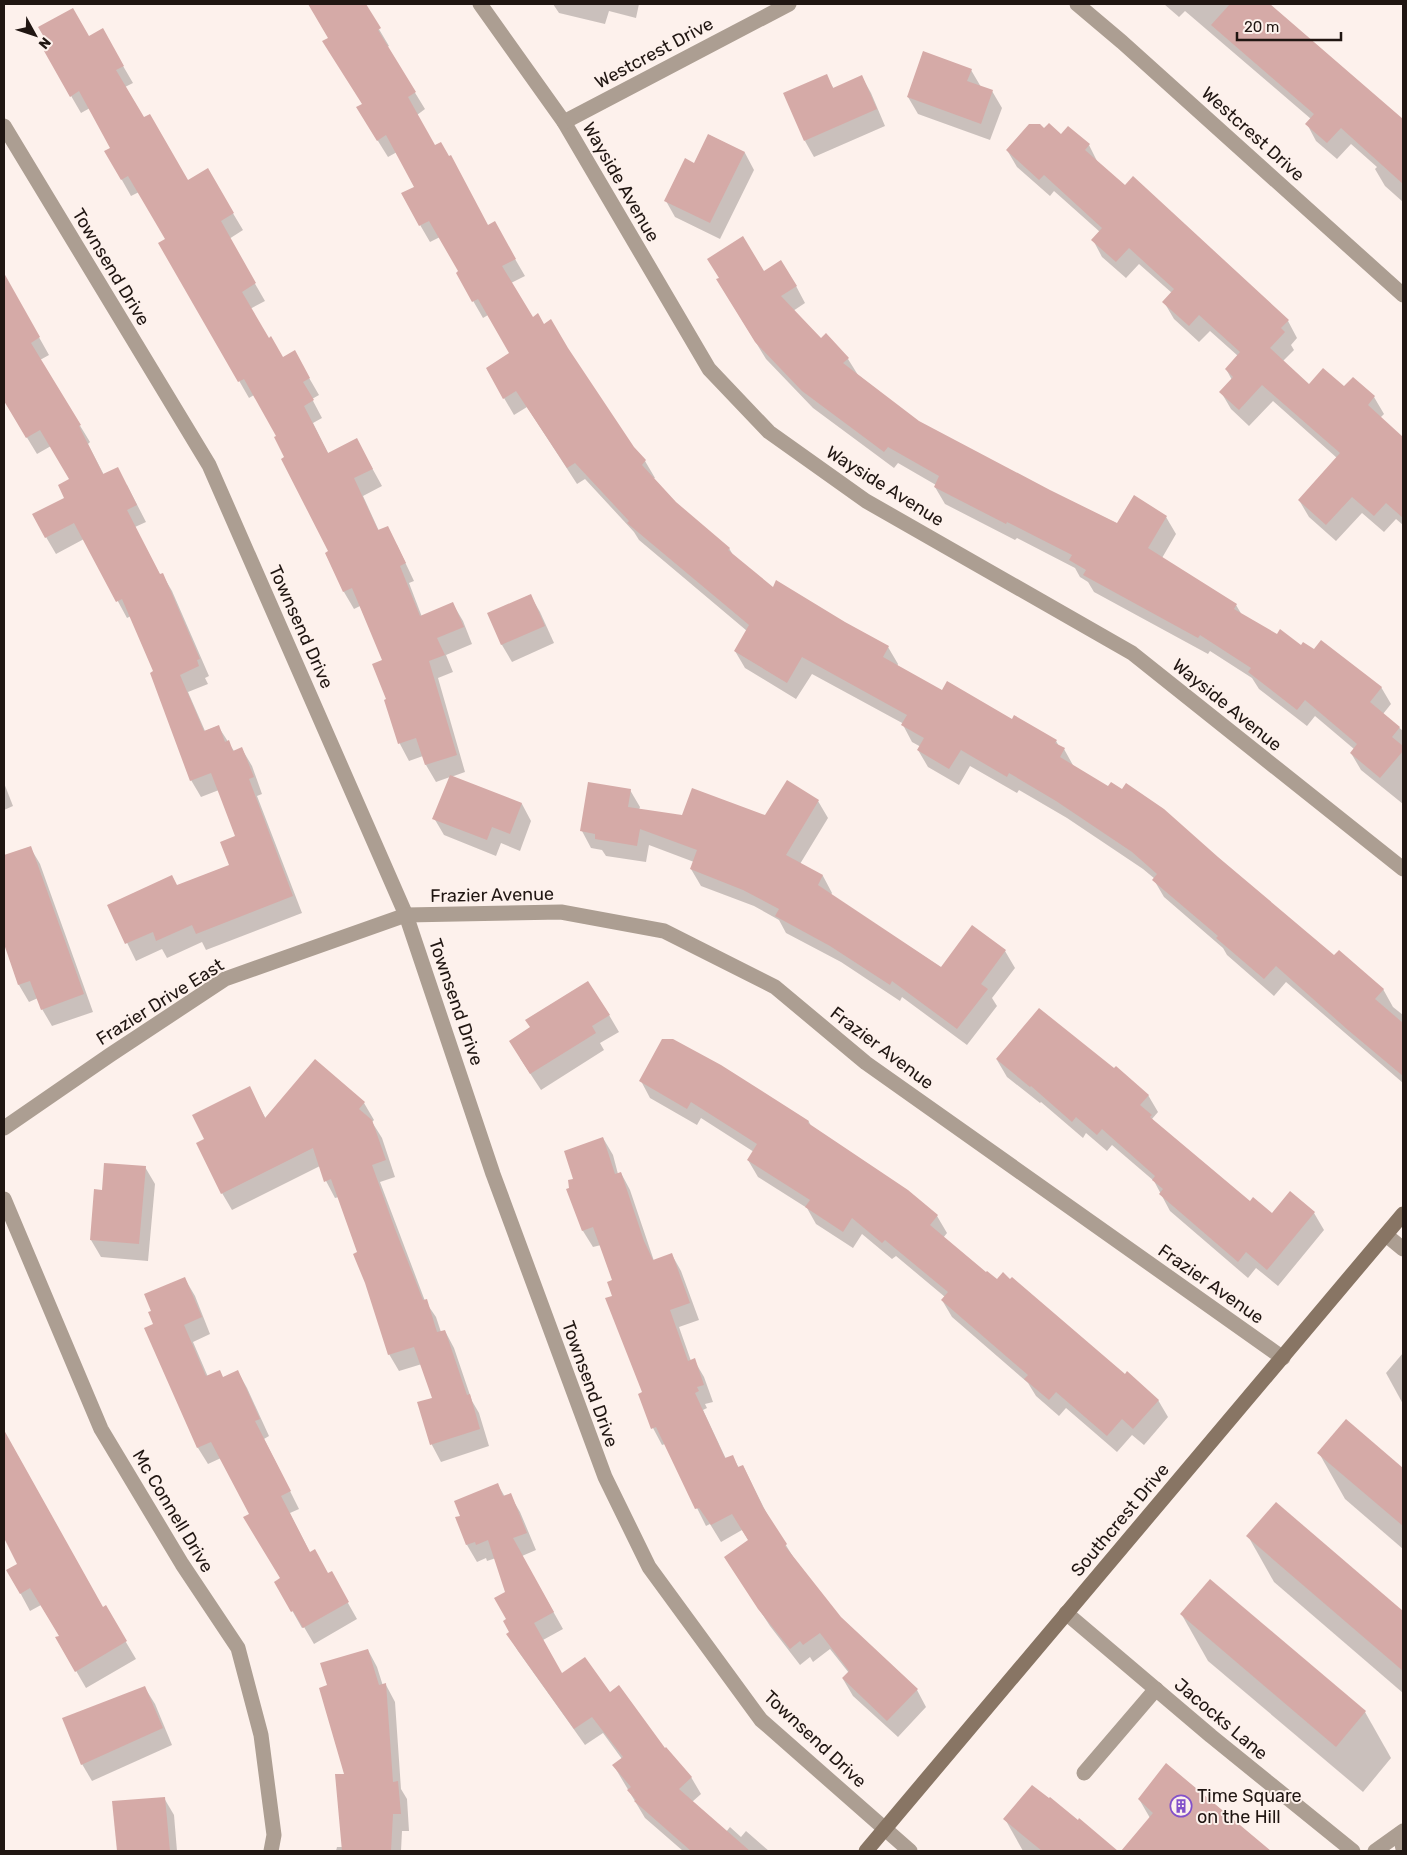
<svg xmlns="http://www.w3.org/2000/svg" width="1407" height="1855" viewBox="0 0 1407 1855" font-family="Rubik,sans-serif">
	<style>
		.shadow { fill: #0003 }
		.building { fill: #d5aaa7 }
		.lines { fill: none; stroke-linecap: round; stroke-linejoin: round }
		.lane { stroke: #ac9e92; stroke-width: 15 }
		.street { stroke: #ac9e92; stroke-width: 15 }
		.secondary { stroke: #887564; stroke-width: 15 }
		.labels { text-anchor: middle; stroke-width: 4; stroke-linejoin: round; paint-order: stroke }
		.street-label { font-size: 18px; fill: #201612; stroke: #fdf1ec }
		.poi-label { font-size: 18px; fill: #201612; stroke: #fdf1ec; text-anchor: start }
	</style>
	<rect width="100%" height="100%" fill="#fdf1ec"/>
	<g class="shadow">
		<path d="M 309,4 L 364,4 L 389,46 L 387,47 L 425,109 L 417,115 L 435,147 L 488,226 L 494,223 L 525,276 L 511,283 L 532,318 L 544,325 L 567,348 L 633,448 L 645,461 L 655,478 L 653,479 L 675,503 L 729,548 L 733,555 L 773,589 L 888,647 L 898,664 L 897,667 L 942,692 L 1013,720 L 1056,741 L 1059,746 L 1064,749 L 1074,767 L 1217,858 L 1335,957 L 1383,989 L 1393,1007 L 1403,1015 L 1403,1083 L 1286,982 L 1274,996 L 1227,955 L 1223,948 L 1164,897 L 1154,880 L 1155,879 L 1143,869 L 1067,818 L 1019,790 L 1017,793 L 970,766 L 959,785 L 928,767 L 918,750 L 921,747 L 912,742 L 903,725 L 904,724 L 812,674 L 796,699 L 745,668 L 735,651 L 747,631 L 639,540 L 634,532 L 585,479 L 577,484 L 527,407 L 514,415 L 487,369 L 511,354 L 488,315 L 483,318 L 457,273 L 460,272 L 440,237 L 430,242 L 402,194 L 415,187 L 397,152 L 388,157 L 368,125 L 363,105 L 330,38 Z"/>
		<path d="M 553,4 L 639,4 L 636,18 L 609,11 L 605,24 L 559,13 Z"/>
		<path d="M 1164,4 L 1268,4 L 1401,119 L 1403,116 L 1403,202 L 1385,186 L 1375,169 L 1377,167 L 1351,144 L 1337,159 L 1316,141 L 1307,124 L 1311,119 L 1185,11 L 1179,17 Z"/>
		<path d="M 102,30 L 133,83 L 125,87 L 143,119 L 187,182 L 207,170 L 243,230 L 229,239 L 265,301 L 250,309 L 268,340 L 283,358 L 294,352 L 319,395 L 312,399 L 322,418 L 313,423 L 329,455 L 366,457 L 382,486 L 363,496 L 379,531 L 397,545 L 414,581 L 409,583 L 422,617 L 453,604 L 463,621 L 472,644 L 446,655 L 453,672 L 438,678 L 465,772 L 451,777 L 522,804 L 531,821 L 520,851 L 501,843 L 496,856 L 444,835 L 434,818 L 450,777 L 436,782 L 426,765 L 423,756 L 409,761 L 400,744 L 386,700 L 388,700 L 384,661 L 360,606 L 354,609 L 344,592 L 326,554 L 330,552 L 286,458 L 278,437 L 254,395 L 249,398 L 160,243 L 167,239 L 139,192 L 131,196 L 106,152 L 112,148 L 90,108 L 81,113 L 45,51 L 89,38 Z"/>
		<path d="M 924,53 L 971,70 L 981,87 L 992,91 L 1002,108 L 990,140 L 918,114 L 908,97 Z"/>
		<path d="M 826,76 L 834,89 L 862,77 L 871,93 L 885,126 L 814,157 L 805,141 Z"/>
		<path d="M 1068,128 L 1089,145 L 1098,163 L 1288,321 L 1297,338 L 1291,345 L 1294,350 L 1283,361 L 1309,386 L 1344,388 L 1353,379 L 1374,397 L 1384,414 L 1380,418 L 1403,439 L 1403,525 L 1396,519 L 1384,532 L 1362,513 L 1336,541 L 1309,517 L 1299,500 L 1337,458 L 1273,401 L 1249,426 L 1231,409 L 1221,392 L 1232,380 L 1226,369 L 1238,356 L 1210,331 L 1199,342 L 1174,319 L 1164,302 L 1172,293 L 1139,264 L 1126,278 L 1102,257 L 1093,240 L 1100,232 L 1054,191 L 1050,196 L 1017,167 L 1007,150 L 1044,130 L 1061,136 Z"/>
		<path d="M 709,135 L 745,153 L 754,170 L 720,239 L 675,217 L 666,201 L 695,164 Z"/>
		<path d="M 764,273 L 796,286 L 805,303 L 793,311 L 821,340 L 848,359 L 858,375 L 918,422 L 1050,491 L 1118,524 L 1166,517 L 1176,534 L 1162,558 L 1236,605 L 1242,615 L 1277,635 L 1381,687 L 1391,704 L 1383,714 L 1403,731 L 1403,804 L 1361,770 L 1351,753 L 1354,749 L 1315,716 L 1307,726 L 1259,689 L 1252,678 L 1210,651 L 1208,654 L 1094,592 L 1088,582 L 1080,577 L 1075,568 L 1017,538 L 1015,540 L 945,504 L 935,487 L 936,485 L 898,463 L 894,468 L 813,408 L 766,359 L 728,297 Z"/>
		<path d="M 14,293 L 49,355 L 40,360 L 90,442 L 88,444 L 104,475 L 127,485 L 146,522 L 135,527 L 160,575 L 162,574 L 172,591 L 209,676 L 205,678 L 208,684 L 188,692 L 205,731 L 218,726 L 234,751 L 242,749 L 252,766 L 262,794 L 257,796 L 302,913 L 206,950 L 202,942 L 167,958 L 162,949 L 136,961 L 109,906 L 177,886 L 231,865 L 236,837 L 219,790 L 201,797 L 191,780 L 155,672 L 131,616 L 127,618 L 84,539 L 56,554 L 46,537 L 66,498 L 71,480 L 51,446 L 37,454 L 4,400 L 4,294 L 6,297 Z"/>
		<path d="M 530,595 L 540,612 L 554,643 L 512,662 L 502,645 L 488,614 Z"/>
		<path d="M 787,782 L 818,801 L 828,818 L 800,864 L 823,876 L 832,893 L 831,895 L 942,968 L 973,927 L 1005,951 L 1015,968 L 992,998 L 997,1006 L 967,1045 L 902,997 L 900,1001 L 841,962 L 786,933 L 779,920 L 754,906 L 701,886 L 691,869 L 694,862 L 649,845 L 646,862 L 606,856 L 602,850 L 591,848 L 582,831 L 630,790 L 640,807 L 639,810 L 682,816 L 765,817 Z"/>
		<path d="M 4,783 L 13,806 L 4,810 Z"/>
		<path d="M 30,847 L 40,864 L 93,1012 L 52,1026 L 42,1009 L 38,998 L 29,1002 L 19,985 L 4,941 L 4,857 Z"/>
		<path d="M 609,1015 L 619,1032 L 600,1043 L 604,1050 L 541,1090 L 520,1058 Z"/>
		<path d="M 997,1060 L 1148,1095 L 1158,1112 L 1152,1119 L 1155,1123 L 1250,1203 L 1272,1214 L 1290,1193 L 1314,1213 L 1324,1230 L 1278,1286 L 1256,1268 L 1248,1278 L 1170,1211 L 1154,1181 L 1112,1145 L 1107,1151 L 1086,1133 L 1083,1138 L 1041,1102 L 1040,1103 L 1007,1077 Z"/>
		<path d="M 315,1061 L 364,1103 L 374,1120 L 372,1122 L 382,1138 L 395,1177 L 380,1182 L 425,1301 L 436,1317 L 441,1332 L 445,1331 L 454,1348 L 472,1401 L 479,1413 L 489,1446 L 441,1462 L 432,1445 L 419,1403 L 433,1399 L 422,1364 L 399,1371 L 389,1354 L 359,1253 L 339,1197 L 335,1198 L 326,1181 L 320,1166 L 232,1210 L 222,1193 L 205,1140 L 249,1088 L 266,1119 Z"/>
		<path d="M 641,1081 L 809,1122 L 811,1126 L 908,1191 L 937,1216 L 947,1233 L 943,1238 L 986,1274 L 1158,1400 L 1168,1417 L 1144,1445 L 1132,1435 L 1117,1452 L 1066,1408 L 1059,1416 L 1036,1396 L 1028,1383 L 952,1317 L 942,1300 L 945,1297 L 896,1256 L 892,1259 L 862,1234 L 853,1248 L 816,1224 L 807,1208 L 758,1177 L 748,1160 L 754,1152 L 701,1118 L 697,1125 L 650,1098 Z"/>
		<path d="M 603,1138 L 613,1155 L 618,1174 L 621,1173 L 630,1190 L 654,1261 L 672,1255 L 681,1271 L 699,1320 L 679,1327 L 691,1361 L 694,1360 L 704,1377 L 713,1402 L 705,1404 L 707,1408 L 703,1410 L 726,1459 L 732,1456 L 739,1468 L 743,1466 L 769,1518 L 797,1563 L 840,1618 L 917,1690 L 926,1707 L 898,1737 L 853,1696 L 843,1679 L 849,1673 L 830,1649 L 813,1662 L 810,1657 L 800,1665 L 770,1626 L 736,1574 L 749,1541 L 742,1530 L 721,1542 L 710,1524 L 706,1526 L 665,1444 L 662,1445 L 653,1428 L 643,1392 L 614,1297 L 613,1281 L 601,1245 L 593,1247 L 583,1231 L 568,1190 L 571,1189 L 574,1179 Z"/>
		<path d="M 145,1167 L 155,1184 L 148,1261 L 101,1257 L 91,1240 L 95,1190 L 103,1191 Z"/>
		<path d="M 185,1279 L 195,1296 L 210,1334 L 193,1342 L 208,1377 L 223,1378 L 238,1372 L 247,1388 L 269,1436 L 264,1439 L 299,1509 L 290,1513 L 310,1553 L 328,1575 L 331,1573 L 357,1619 L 314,1644 L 304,1627 L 302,1628 L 276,1582 L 281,1579 L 251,1514 L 221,1458 L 208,1464 L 198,1448 L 146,1329 L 154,1325 Z"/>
		<path d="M 1403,1353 L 1403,1404 L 1386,1373 Z"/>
		<path d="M 1346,1421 L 1403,1470 L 1403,1549 L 1345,1499 L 1319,1453 Z"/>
		<path d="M 4,1440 L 102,1609 L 105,1607 L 136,1659 L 86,1688 L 57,1638 L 60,1636 L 41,1605 L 30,1611 L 8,1570 L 19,1564 L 4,1536 L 4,1534 L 18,1526 L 4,1497 Z"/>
		<path d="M 498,1485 L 505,1497 L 510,1495 L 520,1512 L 536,1550 L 522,1556 L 563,1629 L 543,1640 L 562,1675 L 610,1693 L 691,1777 L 701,1794 L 692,1802 L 726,1832 L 730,1827 L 741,1837 L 746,1831 L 769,1851 L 683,1851 L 645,1818 L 614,1766 L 622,1759 L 603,1733 L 585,1745 L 518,1651 L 508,1634 L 511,1633 L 507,1619 L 507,1592 L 496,1558 L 487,1561 L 486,1558 L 477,1562 L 467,1545 L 457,1518 L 462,1517 Z"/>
		<path d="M 1276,1504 L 1403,1613 L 1403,1693 L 1274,1582 L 1248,1536 Z"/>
		<path d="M 1182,1615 L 1365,1712 L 1391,1758 L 1363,1792 L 1208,1661 Z"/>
		<path d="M 368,1650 L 377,1667 L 383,1686 L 386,1685 L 395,1702 L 401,1789 L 407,1799 L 409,1831 L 402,1831 L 401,1851 L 336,1851 L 337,1847 L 343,1847 L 346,1775 L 328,1686 Z"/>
		<path d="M 145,1688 L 155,1704 L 172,1745 L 92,1781 L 82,1764 Z"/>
		<path d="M 1166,1765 L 1269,1851 L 1123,1851 L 1150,1818 L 1139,1799 Z"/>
		<path d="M 164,1798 L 174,1815 L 177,1851 L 118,1851 L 113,1802 Z"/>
		<path d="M 1005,1819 L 1079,1820 L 1116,1851 L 1023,1851 Z"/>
	</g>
	<g class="building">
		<path d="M 308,4 L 366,4 L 381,28 L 378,30 L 416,92 L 408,97 L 435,145 L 441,142 L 449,156 L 451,155 L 488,225 L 495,221 L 516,259 L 502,266 L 533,317 L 538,313 L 544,324 L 551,319 L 568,348 L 634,447 L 646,460 L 642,465 L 676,502 L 730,548 L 728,550 L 773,587 L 776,580 L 845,622 L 889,646 L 883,657 L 942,690 L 947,681 L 1012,719 L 1014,715 L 1057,740 L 1055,743 L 1065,748 L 1060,757 L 1108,786 L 1111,782 L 1122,789 L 1126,783 L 1164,809 L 1218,857 L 1334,955 L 1339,950 L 1384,989 L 1375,999 L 1403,1023 L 1403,1076 L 1348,1030 L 1276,966 L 1264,979 L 1216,938 L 1218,936 L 1152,880 L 1157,874 L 1132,852 L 1056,801 L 1009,773 L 1007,777 L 961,750 L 949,769 L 917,750 L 924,738 L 901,725 L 907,715 L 802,657 L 787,683 L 734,651 L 749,625 L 627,523 L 629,521 L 575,463 L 567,468 L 516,391 L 503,399 L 486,368 L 509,353 L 478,299 L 472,302 L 456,273 L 458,271 L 429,221 L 419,226 L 401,193 L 414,187 L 386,135 L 377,141 L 356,107 L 362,104 L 322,41 L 328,38 Z"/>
		<path d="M 1230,4 L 1270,4 L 1403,119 L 1403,184 L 1341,128 L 1327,143 L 1305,124 L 1314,114 L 1211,25 Z"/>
		<path d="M 73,8 L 89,36 L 103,28 L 124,66 L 116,70 L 144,117 L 150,114 L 188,180 L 208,168 L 234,213 L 221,221 L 256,283 L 242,292 L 269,338 L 271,336 L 283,357 L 295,350 L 310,378 L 303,382 L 314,400 L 304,406 L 328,453 L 357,438 L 373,469 L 354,478 L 378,530 L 388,526 L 406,563 L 400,566 L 420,616 L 453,602 L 464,627 L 437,638 L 445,655 L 429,661 L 457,755 L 425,765 L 416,738 L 398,744 L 384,700 L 386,699 L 372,664 L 382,660 L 352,588 L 343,592 L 325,553 L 328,551 L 281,459 L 284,457 L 274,437 L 276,436 L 244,379 L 238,382 L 158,243 L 165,239 L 128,176 L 121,180 L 104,151 L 110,148 L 79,91 L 70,97 L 44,51 L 50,47 L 38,27 Z"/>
		<path d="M 923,51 L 972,69 L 967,81 L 993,90 L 981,124 L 907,97 Z"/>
		<path d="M 827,74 L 833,88 L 862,75 L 877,109 L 804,141 L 783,93 Z"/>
		<path d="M 1049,123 L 1061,134 L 1068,126 L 1090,144 L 1085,150 L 1125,185 L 1133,176 L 1289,320 L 1281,328 L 1285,332 L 1270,348 L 1309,384 L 1323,368 L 1344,386 L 1353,377 L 1375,396 L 1368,405 L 1403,437 L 1403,518 L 1386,503 L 1374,516 L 1352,497 L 1326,525 L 1298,500 L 1340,453 L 1262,385 L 1239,410 L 1219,392 L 1233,377 L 1225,369 L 1240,352 L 1199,315 L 1189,326 L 1162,302 L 1174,289 L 1129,248 L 1116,262 L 1091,240 L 1102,228 L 1044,175 L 1039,180 L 1006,150 L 1029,124 L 1040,124 L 1044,128 Z"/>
		<path d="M 708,134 L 745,152 L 710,223 L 664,201 L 685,158 L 694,163 Z"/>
		<path d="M 743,236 L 764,271 L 781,260 L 797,286 L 781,296 L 821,338 L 826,333 L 849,358 L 843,363 L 919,421 L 1050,490 L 1117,523 L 1134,495 L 1167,516 L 1148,548 L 1237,604 L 1234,609 L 1277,634 L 1280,629 L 1301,645 L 1303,642 L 1314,649 L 1321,640 L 1382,687 L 1370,702 L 1400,727 L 1392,737 L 1403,746 L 1403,751 L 1380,778 L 1350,753 L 1357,744 L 1305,700 L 1297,710 L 1248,672 L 1251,668 L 1200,635 L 1198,638 L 1083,575 L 1086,570 L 1069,560 L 1072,555 L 1007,522 L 1006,524 L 934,487 L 939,476 L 888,447 L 884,452 L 802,391 L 755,342 L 716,279 L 719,278 L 707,259 Z"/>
		<path d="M 4,273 L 40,337 L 31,343 L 81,425 L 79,426 L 103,474 L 118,467 L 137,505 L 127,510 L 160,574 L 163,573 L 200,659 L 197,660 L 199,666 L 180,675 L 204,731 L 219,725 L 225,742 L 229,740 L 233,751 L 242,747 L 254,777 L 249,779 L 293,896 L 196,934 L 192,925 L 156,941 L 153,932 L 125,944 L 107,905 L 172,875 L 177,885 L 229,865 L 220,842 L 235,836 L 211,773 L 190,781 L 150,673 L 153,671 L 122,599 L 116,602 L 74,523 L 45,538 L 32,514 L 64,498 L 58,485 L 69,479 L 40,430 L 26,438 L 4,401 Z"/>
		<path d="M 531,594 L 545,626 L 501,645 L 487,613 Z"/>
		<path d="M 450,775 L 522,803 L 510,834 L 492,827 L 487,840 L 432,819 Z"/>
		<path d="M 787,780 L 819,800 L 786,855 L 823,875 L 818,885 L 941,967 L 972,925 L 1006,950 L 981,984 L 988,989 L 957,1029 L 892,981 L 890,985 L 830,946 L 775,916 L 779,909 L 743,890 L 690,869 L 697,850 L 640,829 L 637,846 L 595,839 L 595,834 L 580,831 L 588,782 L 631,789 L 628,807 L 682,815 L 692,788 L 765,815 Z"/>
		<path d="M 31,846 L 84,994 L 41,1010 L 30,981 L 18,985 L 4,944 L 4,855 Z"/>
		<path d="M 588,981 L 610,1015 L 592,1026 L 596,1033 L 530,1074 L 509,1041 L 530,1027 L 525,1020 Z"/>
		<path d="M 1039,1008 L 1114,1068 L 1116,1066 L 1149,1095 L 1140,1105 L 1152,1115 L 1150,1117 L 1250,1201 L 1253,1197 L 1272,1213 L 1290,1191 L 1315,1212 L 1267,1270 L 1246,1252 L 1238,1262 L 1159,1194 L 1163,1189 L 1152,1180 L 1155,1176 L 1102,1129 L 1097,1135 L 1076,1117 L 1072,1122 L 1031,1086 L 1030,1087 L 996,1059 Z"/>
		<path d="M 662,1039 L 673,1039 L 721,1065 L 809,1121 L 808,1123 L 908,1190 L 938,1215 L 930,1225 L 986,1272 L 987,1271 L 997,1279 L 1003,1272 L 1010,1279 L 1012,1277 L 1125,1374 L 1127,1371 L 1159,1400 L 1133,1429 L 1122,1419 L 1107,1436 L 1056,1392 L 1049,1400 L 1024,1379 L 1028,1375 L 941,1300 L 948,1292 L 885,1240 L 882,1243 L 852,1218 L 843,1232 L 805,1207 L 810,1200 L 747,1160 L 757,1144 L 691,1102 L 687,1109 L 639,1081 Z"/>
		<path d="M 315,1059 L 365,1102 L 359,1109 L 372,1120 L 386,1160 L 372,1165 L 395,1229 L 423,1300 L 427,1299 L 437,1332 L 445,1330 L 467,1395 L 470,1394 L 480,1429 L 430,1445 L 417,1402 L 432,1398 L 414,1347 L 388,1355 L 365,1283 L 353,1254 L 357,1252 L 331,1179 L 324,1182 L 313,1148 L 221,1194 L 196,1143 L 204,1139 L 192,1115 L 250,1086 L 265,1118 Z"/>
		<path d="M 603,1137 L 615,1174 L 621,1172 L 644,1241 L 653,1260 L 672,1253 L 690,1303 L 670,1310 L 688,1361 L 695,1358 L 704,1385 L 697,1387 L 699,1391 L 695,1393 L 725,1458 L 733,1455 L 738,1467 L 743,1465 L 763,1507 L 787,1544 L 785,1546 L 841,1617 L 918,1689 L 887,1721 L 842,1678 L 849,1671 L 820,1633 L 803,1645 L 800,1641 L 790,1649 L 758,1609 L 724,1557 L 748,1540 L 732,1514 L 711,1525 L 699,1508 L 695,1509 L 656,1427 L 651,1429 L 638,1394 L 642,1392 L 605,1298 L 612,1296 L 607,1282 L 612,1280 L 593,1227 L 582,1231 L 566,1189 L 569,1188 L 568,1180 L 573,1179 L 564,1151 Z"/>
		<path d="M 104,1163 L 146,1166 L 139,1244 L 90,1240 L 94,1189 L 102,1190 Z"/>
		<path d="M 185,1277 L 202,1317 L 184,1325 L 206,1376 L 220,1370 L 223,1377 L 238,1370 L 260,1419 L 255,1421 L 291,1491 L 281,1496 L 310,1552 L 315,1549 L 328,1573 L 332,1571 L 349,1602 L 303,1628 L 293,1611 L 291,1612 L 274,1582 L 280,1578 L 243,1517 L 249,1514 L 211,1442 L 197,1448 L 144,1328 L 153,1324 L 148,1312 L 151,1311 L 144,1294 Z"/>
		<path d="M 1346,1419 L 1403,1468 L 1403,1526 L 1317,1453 Z"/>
		<path d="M 4,1430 L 103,1607 L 106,1605 L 127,1641 L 75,1672 L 55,1637 L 59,1636 L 30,1588 L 20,1594 L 6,1570 L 17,1564 L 4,1538 Z"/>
		<path d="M 498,1483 L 503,1496 L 511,1493 L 527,1533 L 513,1538 L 554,1612 L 534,1623 L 562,1673 L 585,1657 L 610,1692 L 619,1685 L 665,1748 L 666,1747 L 692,1777 L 679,1789 L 750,1851 L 691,1851 L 634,1801 L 636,1800 L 627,1790 L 631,1787 L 612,1765 L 623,1757 L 592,1717 L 574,1729 L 506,1634 L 509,1632 L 503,1621 L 506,1619 L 494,1598 L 505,1592 L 488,1540 L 476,1545 L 475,1542 L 466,1545 L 455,1517 L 460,1516 L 454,1501 Z"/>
		<path d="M 1276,1502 L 1403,1611 L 1403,1671 L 1246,1536 Z"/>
		<path d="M 1210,1579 L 1366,1711 L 1336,1747 L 1180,1614 Z"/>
		<path d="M 368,1649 L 379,1685 L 386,1683 L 393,1782 L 398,1781 L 401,1814 L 393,1814 L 391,1851 L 342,1851 L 335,1774 L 344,1774 L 319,1688 L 327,1685 L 320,1663 Z"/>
		<path d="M 145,1686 L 163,1728 L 81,1765 L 62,1718 Z"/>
		<path d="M 1166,1763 L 1271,1851 L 1121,1851 L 1153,1813 L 1138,1799 Z"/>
		<path d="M 1032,1785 L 1049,1798 L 1050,1797 L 1078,1820 L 1079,1818 L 1118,1851 L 1042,1851 L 1003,1819 Z"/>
		<path d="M 165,1797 L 170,1851 L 117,1851 L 112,1801 Z"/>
	</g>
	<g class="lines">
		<g class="lane">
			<path d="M 1386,1235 L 1403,1249"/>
			<path d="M 1066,1613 L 1211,1736 L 1353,1851"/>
			<path d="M 1084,1773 L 1156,1689"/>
			<path d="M 1400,1834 L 1403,1849"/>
			<path d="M 1375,1851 L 1403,1831"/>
		</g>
		<g class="street">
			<path d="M 480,4 L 564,122 L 709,369 L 769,432 L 866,501 L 1132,653 L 1403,869"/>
			<path d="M 1077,4 L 1122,42 L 1403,295"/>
			<path d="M 564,122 L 789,4"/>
			<path d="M 4,126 L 209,465 L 406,915 L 493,1174 L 605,1477 L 649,1567 L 761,1720 L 910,1851"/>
			<path d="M 4,1128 L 110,1055 L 225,979 L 406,915 L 561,912 L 664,931 L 775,987 L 866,1063 L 1283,1358"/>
			<path d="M 4,1199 L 101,1429 L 182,1564 L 238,1648 L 261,1735 L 274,1835 L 271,1851"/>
		</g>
		<path class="secondary" d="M 866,1851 L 1403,1214"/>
	</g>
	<defs>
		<g id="building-ring" transform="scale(1.125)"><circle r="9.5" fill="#fdf1ec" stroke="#8351ca" stroke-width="1.5"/><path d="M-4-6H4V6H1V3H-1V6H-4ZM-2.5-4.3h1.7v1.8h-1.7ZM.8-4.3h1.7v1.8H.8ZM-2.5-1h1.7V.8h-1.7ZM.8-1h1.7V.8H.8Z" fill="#8351ca"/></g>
	</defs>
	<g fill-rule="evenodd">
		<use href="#building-ring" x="1181" y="1806"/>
	</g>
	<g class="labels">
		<g class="street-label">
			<text transform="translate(654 53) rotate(-28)" y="6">Westcrest Drive</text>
			<text transform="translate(1253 134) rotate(42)" y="6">Westcrest Drive</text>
			<text transform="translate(621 182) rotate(60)" y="6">Wayside Avenue</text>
			<text transform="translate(111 267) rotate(59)" y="6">Townsend Drive</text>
			<text transform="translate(885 486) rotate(32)" y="6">Wayside Avenue</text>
			<text transform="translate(301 627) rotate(66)" y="6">Townsend Drive</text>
			<text transform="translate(1227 705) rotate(39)" y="6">Wayside Avenue</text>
			<text transform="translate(492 895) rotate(-1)" y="6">Frazier Avenue</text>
			<text transform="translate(160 1002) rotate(-32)" y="6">Frazier Drive East</text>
			<text transform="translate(456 1002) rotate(71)" y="6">Townsend Drive</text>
			<text transform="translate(882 1048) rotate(37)" y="6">Frazier Avenue</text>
			<text transform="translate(1211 1284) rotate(35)" y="6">Frazier Avenue</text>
			<text transform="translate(590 1384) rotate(70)" y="6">Townsend Drive</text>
			<text transform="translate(173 1511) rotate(59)" y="6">Mc Connell Drive</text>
			<text transform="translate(1120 1520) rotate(-50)" y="6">Southcrest Drive</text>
			<text transform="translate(1221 1719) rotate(40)" y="6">Jacocks Lane</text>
			<text transform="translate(815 1739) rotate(43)" y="6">Townsend Drive</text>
		</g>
		<g class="poi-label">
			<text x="1197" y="1802">Time Square<tspan x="1197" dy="21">on the Hill</tspan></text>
		</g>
	</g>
	<rect width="1407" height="1855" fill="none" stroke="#201612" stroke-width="10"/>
	<g transform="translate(35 35) rotate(130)" stroke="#fdf1ec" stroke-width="4" paint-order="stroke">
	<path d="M0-4L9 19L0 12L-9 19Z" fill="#201612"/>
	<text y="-8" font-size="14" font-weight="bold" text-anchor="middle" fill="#201612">N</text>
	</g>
	<path d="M1237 32v8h104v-8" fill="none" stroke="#201612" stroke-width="2.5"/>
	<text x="1244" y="32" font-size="15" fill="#201612" stroke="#fdf1ec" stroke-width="4" paint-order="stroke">20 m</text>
</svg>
